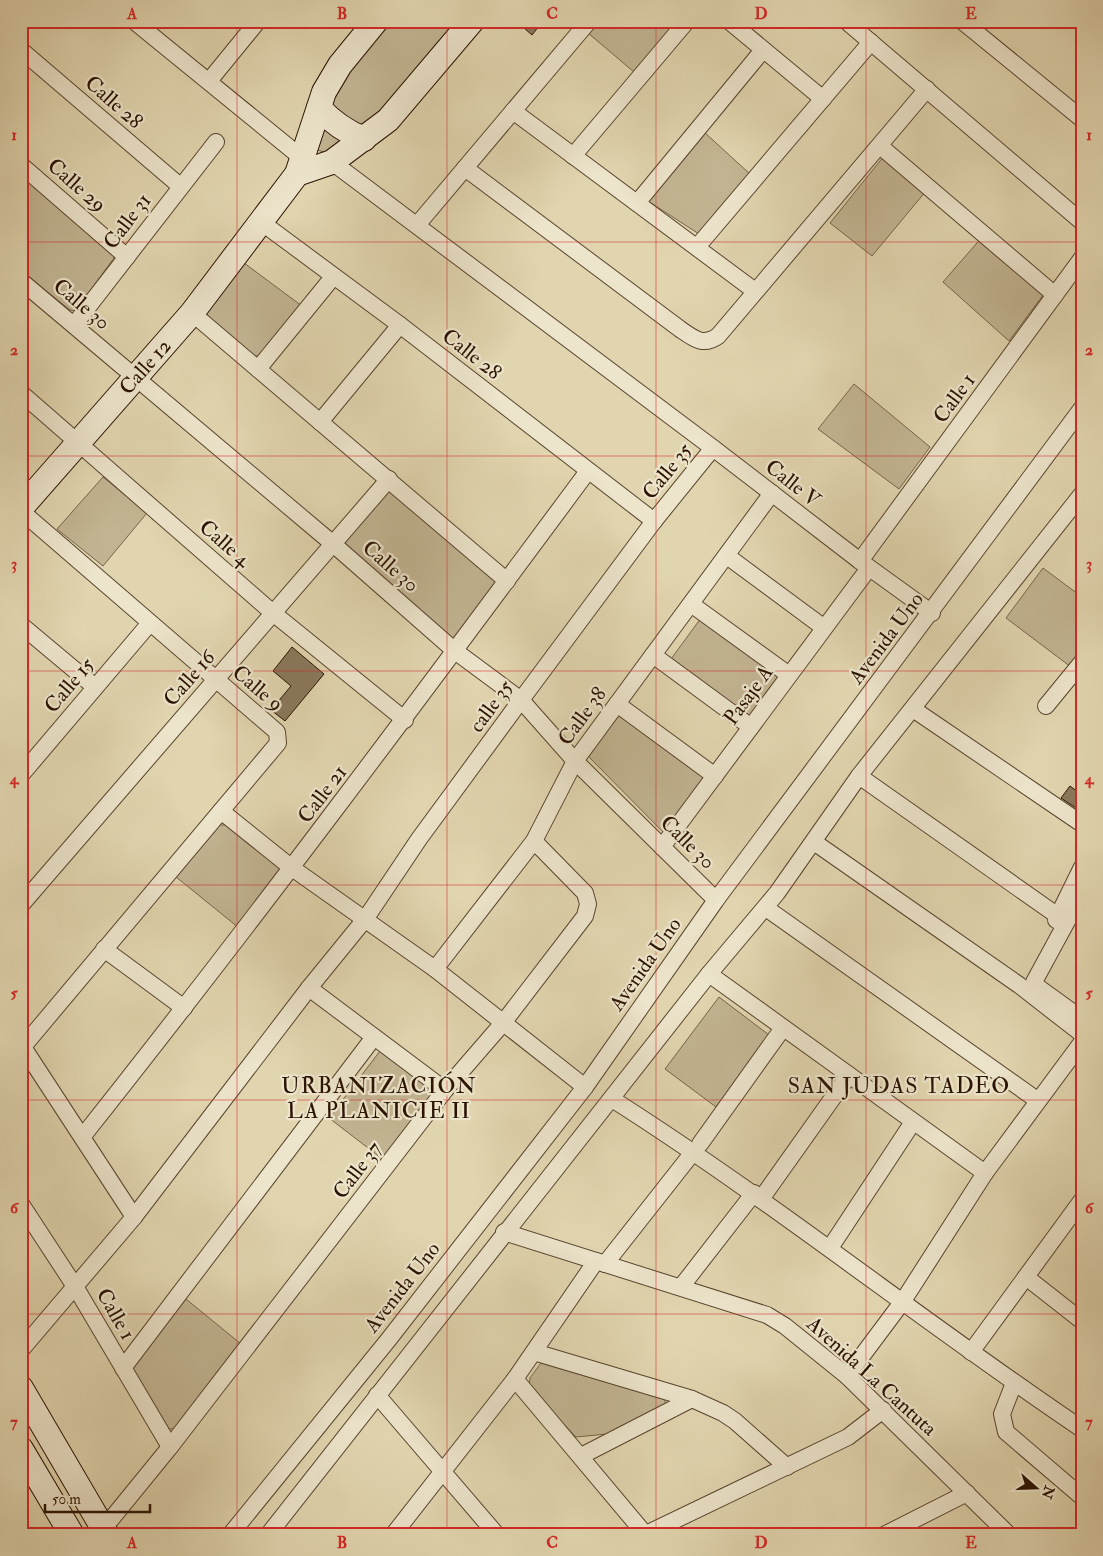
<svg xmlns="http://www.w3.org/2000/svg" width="1103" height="1556" viewBox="0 0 1103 1556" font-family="'IM FELL Double Pica',serif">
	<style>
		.green { fill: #c2b492; stroke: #76644a }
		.building { fill: #8a785c; stroke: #2b1302 }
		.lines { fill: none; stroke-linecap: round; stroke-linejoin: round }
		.street-casing { stroke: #58442d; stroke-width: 18 }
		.secondary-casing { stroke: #2b1302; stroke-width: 26 }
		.street { stroke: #ece4cb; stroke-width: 16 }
		.secondary { stroke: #ece4cb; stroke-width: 24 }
		.grid { fill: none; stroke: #d62828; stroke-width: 1; stroke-opacity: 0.55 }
		.labels { text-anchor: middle; stroke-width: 4.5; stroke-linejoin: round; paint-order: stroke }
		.street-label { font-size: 21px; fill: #2b1302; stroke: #ece4cb }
		.neighbourhood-label { font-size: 22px; letter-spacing: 1px; fill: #2b1302; stroke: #ece4cb }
		.neatline { fill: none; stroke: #d62828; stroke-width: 2 }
		.grid-label { font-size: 16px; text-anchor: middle; font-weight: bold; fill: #d62828 }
	</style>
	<rect width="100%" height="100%" fill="#e1d5af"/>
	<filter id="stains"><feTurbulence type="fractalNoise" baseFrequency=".004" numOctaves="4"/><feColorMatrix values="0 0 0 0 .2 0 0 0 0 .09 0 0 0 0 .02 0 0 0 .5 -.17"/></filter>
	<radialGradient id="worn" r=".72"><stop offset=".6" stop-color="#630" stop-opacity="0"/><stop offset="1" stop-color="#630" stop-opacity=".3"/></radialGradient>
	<g class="green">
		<path d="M 381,21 L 467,21 L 387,115 L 355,127 L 330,106 L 334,84 Z"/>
		<path d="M 598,21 L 679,21 L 634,72 L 588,33 Z"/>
		<path d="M 317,122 L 345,138 L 328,154 L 318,150 L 312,142 Z"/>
		<path d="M 704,132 L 750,174 L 699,234 L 648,201 Z"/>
		<path d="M 884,156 L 926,191 L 872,256 L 830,223 Z"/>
		<path d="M 21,176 L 112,251 L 114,258 L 75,311 L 70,310 L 21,271 Z"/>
		<path d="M 983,236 L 1046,291 L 1009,341 L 943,282 Z"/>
		<path d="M 240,260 L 302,306 L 259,356 L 253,356 L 202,313 Z"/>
		<path d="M 854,384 L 930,447 L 899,489 L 818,429 Z"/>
		<path d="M 103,477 L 147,513 L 103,566 L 57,529 Z"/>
		<path d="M 385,491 L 395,491 L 497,579 L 497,586 L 458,637 L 453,639 L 343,546 L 343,539 Z"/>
		<path d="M 1043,568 L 1082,597 L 1082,653 L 1071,667 L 1006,618 Z"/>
		<path d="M 701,618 L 782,675 L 752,722 L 671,659 Z"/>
		<path d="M 621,710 L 709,777 L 668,837 L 588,756 Z"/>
		<path d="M 220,825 L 228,825 L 281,867 L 281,872 L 239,928 L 176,877 Z"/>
		<path d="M 719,997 L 769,1035 L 716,1107 L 665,1069 Z"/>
		<path d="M 380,1051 L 438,1092 L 385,1161 L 329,1118 Z"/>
		<path d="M 186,1299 L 241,1344 L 178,1428 L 169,1429 L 131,1369 L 131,1365 Z"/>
		<path d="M 541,1363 L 664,1399 L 667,1406 L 607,1434 L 576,1437 L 529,1387 L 530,1378 Z"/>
	</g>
	<g class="building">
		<path d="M 516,21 L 543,21 L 532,35 Z"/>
		<path d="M 292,647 L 324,674 L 285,721 L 271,710 L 291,686 L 273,671 Z"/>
		<path d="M 1070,786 L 1082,795 L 1082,812 L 1061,798 Z"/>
	</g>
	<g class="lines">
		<g class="street-casing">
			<g id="street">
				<path d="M 134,21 L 302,158"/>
				<path d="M 729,21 L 823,99"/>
				<path d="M 846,21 L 1082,222"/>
				<path d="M 962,21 L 1082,119"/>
				<path d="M 21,50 L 180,186"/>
				<path d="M 209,81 L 258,21"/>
				<path d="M 513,111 L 755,291"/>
				<path d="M 880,146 L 1055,295"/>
				<path d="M 573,156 L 687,21"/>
				<path d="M 332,162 L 713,448 L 860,561 L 932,613"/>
				<path d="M 21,165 L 127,257"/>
				<path d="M 465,168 L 680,329 C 693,338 703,347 718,336 L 927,89"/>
				<path d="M 637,203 L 763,50"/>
				<path d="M 261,222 L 400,325 L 654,521"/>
				<path d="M 417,225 L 589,21"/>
				<path d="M 697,247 L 871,42"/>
				<path d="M 21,281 L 332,543 L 455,651 L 521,700 L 575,761 L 716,900"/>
				<path d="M 192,313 L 507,581"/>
				<path d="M 74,325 L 216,142"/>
				<path d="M 258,369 L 333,277"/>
				<path d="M 21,393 L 273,613 L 405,720"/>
				<path d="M 320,422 L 400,325"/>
				<path d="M 21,511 L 277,732 L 278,743 L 21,1049"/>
				<path d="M 727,556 L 823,627"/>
				<path d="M 860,561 L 1082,258"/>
				<path d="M 691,604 L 789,675"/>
				<path d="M 21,625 L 95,687"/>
				<path d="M 653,655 L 751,727"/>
				<path d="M 617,704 L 715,776"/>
				<path d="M 1046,706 L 1082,662"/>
				<path d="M 913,709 L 1082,824"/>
				<path d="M 21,775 L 150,623"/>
				<path d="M 859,776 L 1058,916"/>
				<path d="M 221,811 L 292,868 L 435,969 L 585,1087"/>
				<path d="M 814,842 L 1019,985 L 1082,1034"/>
				<path d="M 662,847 L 869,568"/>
				<path d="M 1082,904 L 1078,901 L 1034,982 L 1035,985 L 1082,1019"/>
				<path d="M 21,905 L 389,479"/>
				<path d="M 766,908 L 1037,1100"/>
				<path d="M 1056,920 L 1082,867"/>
				<path d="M 104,949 L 184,1008"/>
				<path d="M 435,969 L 534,841 L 575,761 L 772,493"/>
				<path d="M 709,974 L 985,1173"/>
				<path d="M 309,988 L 445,1090"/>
				<path d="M 23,1047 L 134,1217"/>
				<path d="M 612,1099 C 774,1202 923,1322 1082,1429"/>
				<path d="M 83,1136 C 256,918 422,695 588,471"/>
				<path d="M 700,1144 L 783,1028"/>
				<path d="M 761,1199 L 849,1075"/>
				<path d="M 21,1204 L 76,1288 L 170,1447"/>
				<path d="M 504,1232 L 767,1315 L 785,1326 L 847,1376 L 1009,1535"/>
				<path d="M 830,1248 L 913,1122"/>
				<path d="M 605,1264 L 694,1151"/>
				<path d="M 1026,1277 L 1082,1321"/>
				<path d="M 681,1287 L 754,1193"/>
				<path d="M 21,1350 L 134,1217 L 309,988 L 366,918 L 419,839 L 521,700 L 654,521 L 713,448"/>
				<path d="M 534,1352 L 692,1399 L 723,1413 L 735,1421 L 787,1467"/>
				<path d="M 971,1352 L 1082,1200"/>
				<path d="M 123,1368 L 374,1037"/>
				<path d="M 847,1376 L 903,1301 L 985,1173 L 1082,1042"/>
				<path d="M 515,1379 L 645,1534"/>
				<path d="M 1014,1383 L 1002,1414 L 1006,1432 L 1082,1497"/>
				<path d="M 377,1395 L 497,1535"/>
				<path d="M 581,1456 L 692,1399"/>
				<path d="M 104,1528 L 170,1447 L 445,1090 L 503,1023 L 585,916 L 588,904 L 585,893 L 534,841"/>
				<path d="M 230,1535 L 389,1339 L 585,1087 L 716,900 L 1082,408"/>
				<path d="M 268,1535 L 709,974 L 777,893 L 859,776 L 1082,494"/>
				<path d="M 393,1535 L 515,1379 L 596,1261"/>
				<path d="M 644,1535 L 848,1437 L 883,1410"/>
				<path d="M 884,1535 L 967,1493"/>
			</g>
		</g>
		<g class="secondary-casing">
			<g id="secondary">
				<path d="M 319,108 C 332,122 346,132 364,139"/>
				<path d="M 297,174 L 332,162 L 388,120 L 472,21"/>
				<path id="s1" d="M 21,508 L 192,313 L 297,174 L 324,92 L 340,65 L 376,21"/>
				<path d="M 21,1388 L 107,1535"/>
				<path d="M 21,1449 L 72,1535"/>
			</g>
		</g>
		<use href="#street" class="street"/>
		<use href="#secondary" class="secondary"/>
	</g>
	<path class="grid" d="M 237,21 L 237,1535M 447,21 L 447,1535M 656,21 L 656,1535M 866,21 L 866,1535M 21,242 L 1082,242M 21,456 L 1082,456M 21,671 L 1082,671M 21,885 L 1082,885M 21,1100 L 1082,1100M 21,1314 L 1082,1314"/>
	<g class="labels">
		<g class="street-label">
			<text transform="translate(114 102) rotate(41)" y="7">Calle 28</text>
			<text transform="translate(77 185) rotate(41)" y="7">Calle 29</text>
			<text transform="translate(127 221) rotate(-53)" y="7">Calle 31</text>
			<text transform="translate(82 304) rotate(40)" y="7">Calle 30</text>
			<text transform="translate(472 354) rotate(38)" y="7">Calle 28</text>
			<text dy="7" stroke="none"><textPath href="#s1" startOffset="188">Calle 12</textPath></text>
			<text transform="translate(954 398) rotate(-54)" y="7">Calle 1</text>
			<text transform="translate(667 471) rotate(-51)" y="7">Calle 35</text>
			<text transform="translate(793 483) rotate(38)" y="7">Calle V</text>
			<text transform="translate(225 543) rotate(41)" y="7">Calle 4</text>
			<text transform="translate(391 566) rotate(41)" y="7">Calle 30</text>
			<text transform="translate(886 638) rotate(-53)" y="7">Avenida Uno</text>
			<text transform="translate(189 678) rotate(-49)" y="7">Calle 16</text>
			<text transform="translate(69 685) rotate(-50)" y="7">Calle 15</text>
			<text transform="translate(258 688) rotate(40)" y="7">Calle 9</text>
			<text transform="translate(748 695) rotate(-54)" y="7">Pasaje A</text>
			<text transform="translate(491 706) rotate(-54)" y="7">calle 35</text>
			<text transform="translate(582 716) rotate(-54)" y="7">Calle 38</text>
			<text transform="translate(322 794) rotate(-53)" y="7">Calle 21</text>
			<text transform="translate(688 842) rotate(44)" y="7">Calle 30</text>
			<text transform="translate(645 964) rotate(-55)" y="7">Avenida Uno</text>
			<text transform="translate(357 1170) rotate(-53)" y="7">Calle 37</text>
			<text transform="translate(402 1287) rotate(-52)" y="7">Avenida Uno</text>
			<text transform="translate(116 1314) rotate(60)" y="7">Calle 1</text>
			<text transform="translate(872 1376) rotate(42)" y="7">Avenida La Cantuta</text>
		</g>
		<g class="neighbourhood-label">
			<text x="379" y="1093">URBANIZACIÓN<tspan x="379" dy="25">LA PLANICIE II</tspan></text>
			<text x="899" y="1093">SAN JUDAS TADEO</text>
		</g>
	</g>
	<rect width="1103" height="1556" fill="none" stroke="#e1d5af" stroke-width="55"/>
	<g transform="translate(1036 1488) rotate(110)" stroke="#ece4cb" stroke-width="4" paint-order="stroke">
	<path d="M0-4L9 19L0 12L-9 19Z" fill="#2b1302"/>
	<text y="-8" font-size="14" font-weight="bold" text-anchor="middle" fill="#2b1302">N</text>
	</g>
	<path d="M45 1504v8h105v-8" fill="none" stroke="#2b1302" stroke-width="2.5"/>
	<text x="52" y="1504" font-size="15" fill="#2b1302" stroke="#ece4cb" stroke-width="4" paint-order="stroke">50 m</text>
	<rect x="28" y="28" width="1048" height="1500" class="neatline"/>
	<g class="grid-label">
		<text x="132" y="19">A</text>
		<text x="342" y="19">B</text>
		<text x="552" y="19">C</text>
		<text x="761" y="19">D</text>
		<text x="971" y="19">E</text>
		<text x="14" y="140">1</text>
		<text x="1089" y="140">1</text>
		<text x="14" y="355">2</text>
		<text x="1089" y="355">2</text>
		<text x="14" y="569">3</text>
		<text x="1089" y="569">3</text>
		<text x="14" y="784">4</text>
		<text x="1089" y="784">4</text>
		<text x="14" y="998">5</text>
		<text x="1089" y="998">5</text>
		<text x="14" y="1213">6</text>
		<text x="1089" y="1213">6</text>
		<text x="14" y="1427">7</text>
		<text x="1089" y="1427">7</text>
		<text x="132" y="1548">A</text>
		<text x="342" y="1548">B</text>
		<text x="552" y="1548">C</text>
		<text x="761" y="1548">D</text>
		<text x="971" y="1548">E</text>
	</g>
	<rect width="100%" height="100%" filter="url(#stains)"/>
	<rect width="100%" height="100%" fill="url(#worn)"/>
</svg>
